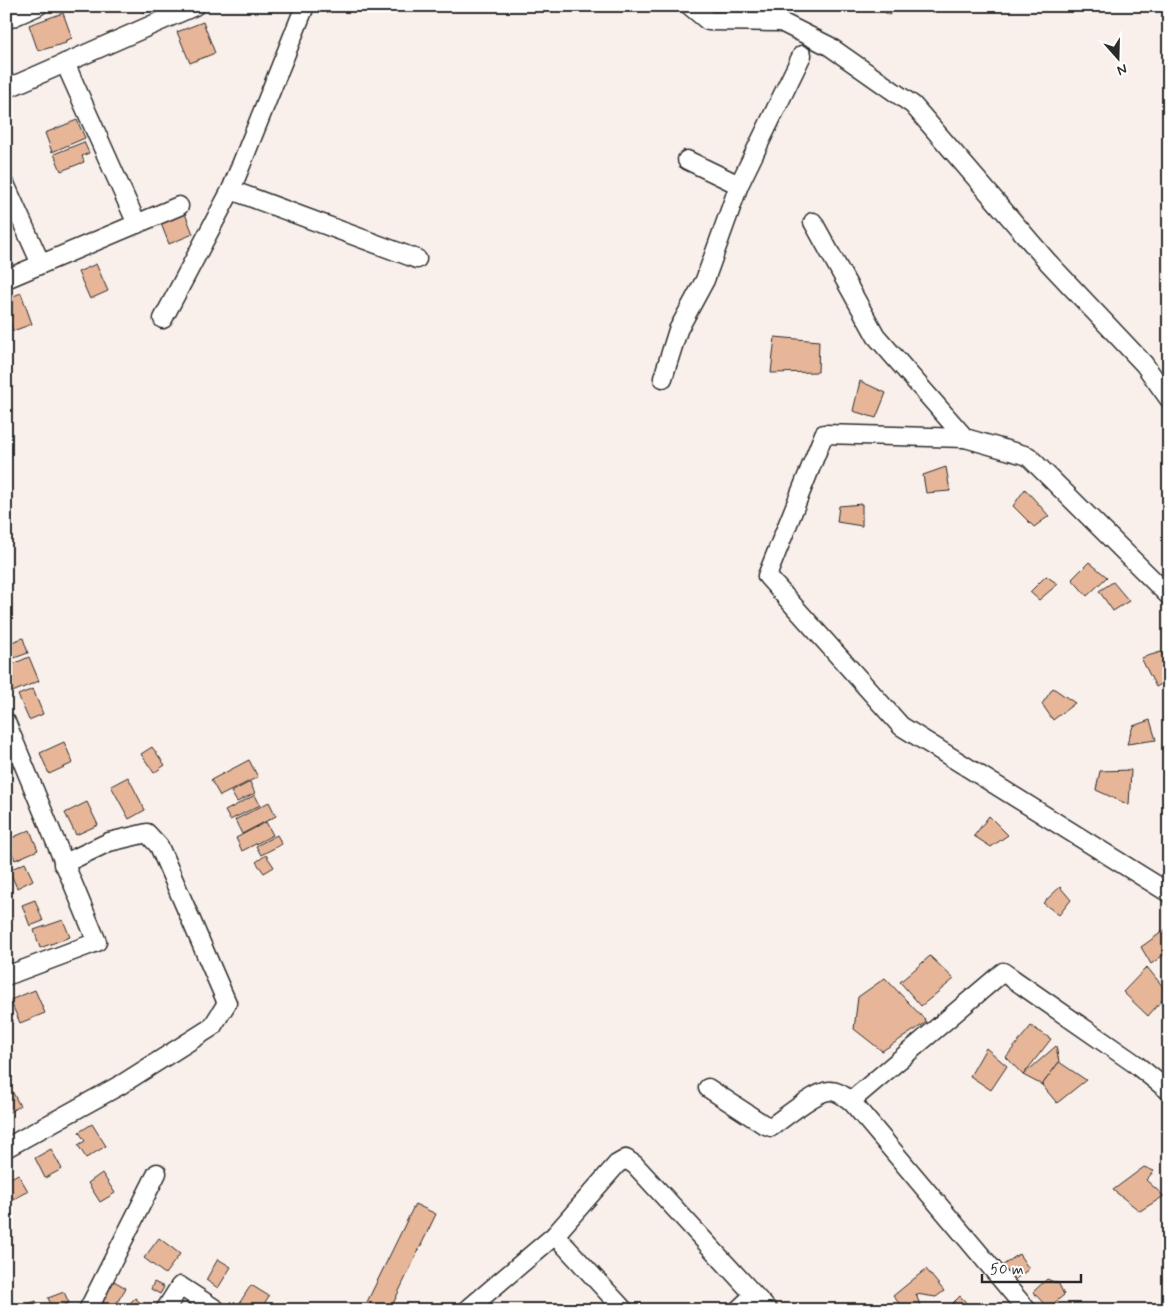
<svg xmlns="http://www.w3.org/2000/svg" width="1175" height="1316" viewBox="0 0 1175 1316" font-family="Mynerve,sans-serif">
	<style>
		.building { fill: #e7b699; stroke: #2b2b2b }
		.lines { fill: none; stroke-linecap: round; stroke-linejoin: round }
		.minor-casing { stroke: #2b2b2b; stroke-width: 21 }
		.minor { stroke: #fff; stroke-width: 18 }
	</style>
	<rect width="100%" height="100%" fill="#faf0eb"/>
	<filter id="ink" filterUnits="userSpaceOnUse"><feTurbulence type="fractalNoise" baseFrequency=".02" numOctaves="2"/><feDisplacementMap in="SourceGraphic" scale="10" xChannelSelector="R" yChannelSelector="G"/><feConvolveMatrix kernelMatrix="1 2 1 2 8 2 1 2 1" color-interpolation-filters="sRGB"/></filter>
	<g filter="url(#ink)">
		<g class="building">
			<path d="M 140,6 L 160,6 L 143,13 Z"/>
			<path d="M 876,6 L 900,6 L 889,15 Z"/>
			<path d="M 63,13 L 72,38 L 65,41 L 66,43 L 38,51 L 29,25 Z"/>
			<path d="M 203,22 L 215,53 L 190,63 L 177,32 Z"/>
			<path d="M 77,120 L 85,138 L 52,152 L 45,133 Z"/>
			<path d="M 84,142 L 89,153 L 82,156 L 84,162 L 61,171 L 54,154 Z"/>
			<path d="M 184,211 L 193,234 L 169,244 L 160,221 Z"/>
			<path d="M 96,264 L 108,291 L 90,299 L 78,272 Z"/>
			<path d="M 21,293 L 32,324 L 13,331 L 6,311 L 6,299 Z"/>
			<path d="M 775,337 L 819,341 L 818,372 L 771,373 Z"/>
			<path d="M 860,381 L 886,393 L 876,418 L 853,411 Z"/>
			<path d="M 946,467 L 950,491 L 926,493 L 923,475 Z"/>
			<path d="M 1025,489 L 1049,516 L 1034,527 L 1013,506 Z"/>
			<path d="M 862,504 L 862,526 L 837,522 L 839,506 Z"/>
			<path d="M 1089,562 L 1107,577 L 1087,596 L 1072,579 Z"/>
			<path d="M 1046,576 L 1058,584 L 1039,600 L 1030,592 Z"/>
			<path d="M 1113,582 L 1129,601 L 1113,611 L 1099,591 Z"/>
			<path d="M 23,638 L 28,653 L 6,661 L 6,644 Z"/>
			<path d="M 1161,652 L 1169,670 L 1169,680 L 1156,687 L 1141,658 Z"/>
			<path d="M 29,657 L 39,681 L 10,693 L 6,685 L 6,667 Z"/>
			<path d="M 1053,688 L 1075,703 L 1053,720 L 1042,704 Z"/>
			<path d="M 33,689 L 43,714 L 29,720 L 18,695 Z"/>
			<path d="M 1150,720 L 1156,740 L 1127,744 L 1133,726 Z"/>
			<path d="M 64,742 L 73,763 L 49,774 L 40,753 Z"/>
			<path d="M 152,747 L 165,765 L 154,773 L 141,754 Z"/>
			<path d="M 249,760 L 258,777 L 220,796 L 211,780 Z"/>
			<path d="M 1131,770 L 1129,805 L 1096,790 L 1100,771 Z"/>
			<path d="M 128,777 L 145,810 L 129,819 L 111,786 Z"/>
			<path d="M 250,782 L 255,793 L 237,802 L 231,792 Z"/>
			<path d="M 255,795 L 260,805 L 230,820 L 225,811 Z"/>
			<path d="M 87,802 L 98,825 L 76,835 L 65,813 Z"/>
			<path d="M 269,802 L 276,816 L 242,834 L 235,820 Z"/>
			<path d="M 989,816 L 1008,835 L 991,847 L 974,836 Z"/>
			<path d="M 266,822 L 273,835 L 242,851 L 236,838 Z"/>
			<path d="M 30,830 L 38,850 L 15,860 L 7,840 Z"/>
			<path d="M 277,835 L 282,844 L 261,855 L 256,846 Z"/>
			<path d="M 266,855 L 274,867 L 264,873 L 256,862 Z"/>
			<path d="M 25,863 L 33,880 L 17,888 L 9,870 Z"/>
			<path d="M 1060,887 L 1071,900 L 1059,915 L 1043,903 Z"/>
			<path d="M 35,900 L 43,921 L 30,926 L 22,905 Z"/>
			<path d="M 63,920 L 70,937 L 40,948 L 34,930 Z"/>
			<path d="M 1169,927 L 1169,951 L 1151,964 L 1141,947 Z"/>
			<path d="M 930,956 L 954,979 L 921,1006 L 900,982 Z"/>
			<path d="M 1147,967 L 1168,993 L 1148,1016 L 1123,992 Z"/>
			<path d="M 885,978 L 927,1022 L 882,1051 L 854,1029 L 858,997 Z"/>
			<path d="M 35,990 L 45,1013 L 20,1023 L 10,1000 Z"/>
			<path d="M 1031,1026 L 1051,1039 L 1023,1075 L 1006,1057 Z"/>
			<path d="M 1056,1046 L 1059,1062 L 1042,1085 L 1023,1075 Z"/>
			<path d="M 986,1048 L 1007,1066 L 991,1090 L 970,1076 Z"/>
			<path d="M 1059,1062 L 1086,1080 L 1057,1103 L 1042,1085 Z"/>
			<path d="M 12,1091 L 20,1106 L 7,1113 L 6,1094 Z"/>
			<path d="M 92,1124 L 106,1146 L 86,1158 L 78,1145 L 85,1141 L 79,1132 Z"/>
			<path d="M 51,1149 L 62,1169 L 45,1178 L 35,1158 Z"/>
			<path d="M 1144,1167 L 1154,1171 L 1146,1180 L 1164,1196 L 1140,1211 L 1113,1190 Z"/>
			<path d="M 102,1173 L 115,1193 L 100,1202 L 88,1183 Z"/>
			<path d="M 18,1174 L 28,1191 L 14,1199 L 6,1186 L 6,1181 Z"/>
			<path d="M 415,1204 L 436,1214 L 390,1310 L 384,1310 L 367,1302 Z"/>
			<path d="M 159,1238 L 180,1254 L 165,1274 L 144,1258 Z"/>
			<path d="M 1019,1254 L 1029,1269 L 1010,1283 L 999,1268 Z"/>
			<path d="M 218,1259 L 231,1267 L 218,1288 L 206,1280 Z"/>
			<path d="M 926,1269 L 944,1291 L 936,1297 L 916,1294 L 921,1308 L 905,1310 L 893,1296 Z"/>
			<path d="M 1047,1279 L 1059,1284 L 1064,1295 L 1048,1308 L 1033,1292 Z"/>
			<path d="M 114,1281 L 126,1288 L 113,1309 L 101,1302 Z"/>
			<path d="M 154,1282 L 164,1287 L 160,1294 L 151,1289 Z"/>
			<path d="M 251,1285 L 269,1296 L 260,1310 L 235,1310 Z"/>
			<path d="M 64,1292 L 69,1303 L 53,1309 L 48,1298 Z"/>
			<path d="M 960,1296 L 973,1310 L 952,1310 L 951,1305 Z"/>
			<path d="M 135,1298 L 142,1304 L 138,1310 L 129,1304 Z"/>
			<path d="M 36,1301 L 39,1310 L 23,1310 L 22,1306 Z"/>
		</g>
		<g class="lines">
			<g class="minor-casing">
				<g id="minor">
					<path d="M 690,6 L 708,21 L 781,22 L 829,46 L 913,105 L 1048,262 L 1144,364 L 1169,399"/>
					<path d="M 6,20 L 38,6"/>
					<path d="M 65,63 L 137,224"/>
					<path d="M 6,89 L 195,6"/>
					<path d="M 687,160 L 739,185"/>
					<path d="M 6,186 L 41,264"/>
					<path d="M 231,190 L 417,259"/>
					<path d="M 813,222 L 876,336 L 965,438"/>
					<path d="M 6,279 L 179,206"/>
					<path d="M 163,319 L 231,190 L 305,6"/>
					<path d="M 663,378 L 678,330 L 705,280 L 739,185 L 802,55"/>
					<path d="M 1169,596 L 1028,456 L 965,438 L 824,434 L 767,576 L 901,726 L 1169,893"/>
					<path d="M 6,722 L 97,942 L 6,976"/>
					<path d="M 708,1088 L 763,1124 L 771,1127 C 784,1118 815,1092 829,1091 C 837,1090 845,1097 851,1101"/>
					<path d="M 6,1148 L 122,1084 L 212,1027 L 227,1003 L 159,846 L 147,833 L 109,842 L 63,864"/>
					<path d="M 555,1235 L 624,1310"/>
					<path d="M 88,1310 L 157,1173"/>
					<path d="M 165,1310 L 180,1286 L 217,1310"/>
					<path d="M 467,1310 L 555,1235 L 617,1164 L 626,1159 L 635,1165 L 768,1310"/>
					<path d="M 738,1310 L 754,1295"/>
					<path d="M 1027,1310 L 851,1101 L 1003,972 L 1134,1063 L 1169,1091"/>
				</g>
			</g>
			<use href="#minor" class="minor"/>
		</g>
	</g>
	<rect width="1175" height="1316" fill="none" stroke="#fff" stroke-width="25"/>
	<rect x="12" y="12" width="1150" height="1291" fill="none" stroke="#2b2b2b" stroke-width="2" filter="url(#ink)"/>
	<g transform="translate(1118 58) rotate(160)" stroke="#ffffff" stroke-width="4" paint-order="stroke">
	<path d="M0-4L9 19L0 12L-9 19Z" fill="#2b2b2b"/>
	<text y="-8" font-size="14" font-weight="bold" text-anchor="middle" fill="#2b2b2b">N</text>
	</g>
	<path d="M982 1274v8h99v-8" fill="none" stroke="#2b2b2b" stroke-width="2.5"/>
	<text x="990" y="1274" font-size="15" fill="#2b2b2b" stroke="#ffffff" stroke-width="4" paint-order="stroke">50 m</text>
</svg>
